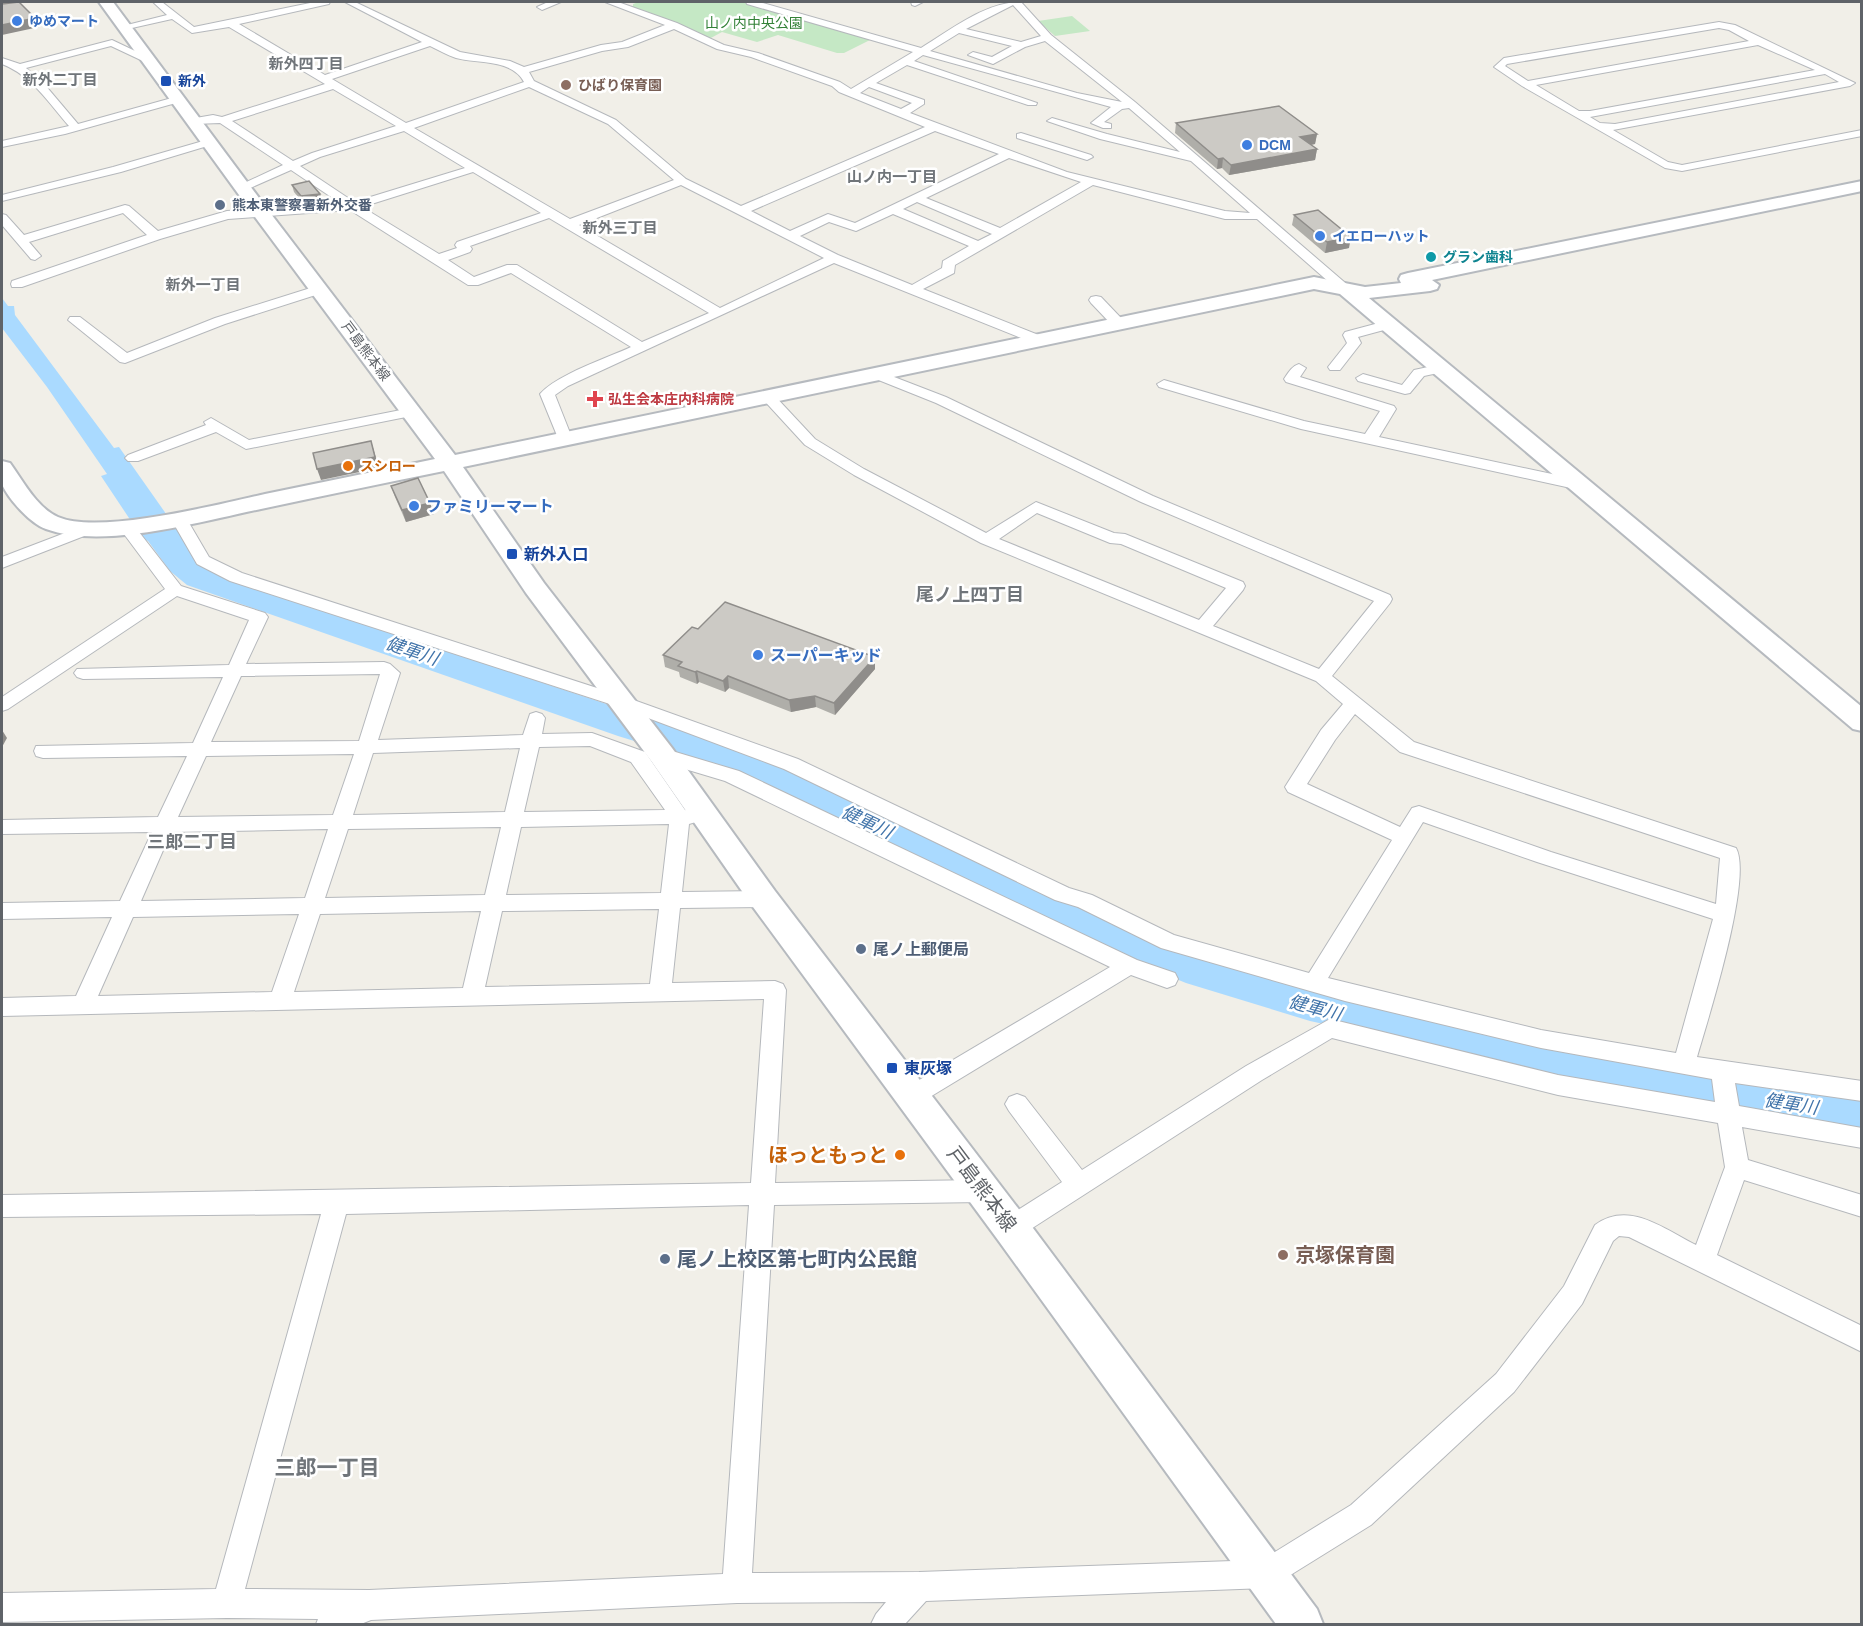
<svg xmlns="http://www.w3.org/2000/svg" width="1863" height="1626" viewBox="0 0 1863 1626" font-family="Arial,'Noto Sans JP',sans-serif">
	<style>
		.green { fill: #c5e8c5 }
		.water { fill: #aadaff }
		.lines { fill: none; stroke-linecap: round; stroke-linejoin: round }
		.street-casing { stroke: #b5b8bc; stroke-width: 2 }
		.secondary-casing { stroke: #b6babf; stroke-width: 4 }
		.street { fill: #fff; fill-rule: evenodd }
		.secondary { fill: #fff; fill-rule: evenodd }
		.wall { fill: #afaea9 }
		.shaded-wall { fill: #8f8d8a }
		.building { fill: #cccac5; stroke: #8f8d8a; stroke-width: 1.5 }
		.shop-dot { fill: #3f7fe0; stroke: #fff; stroke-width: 2 }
		.transit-dot { fill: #1a4fb4; stroke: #fff; stroke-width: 2 }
		.education-dot { fill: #8d6e63; stroke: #fff; stroke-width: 2 }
		.service-dot { fill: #5c6f8a; stroke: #fff; stroke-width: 2 }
		.culture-dot { fill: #0f9aa8; stroke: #fff; stroke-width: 2 }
		.health-dot { fill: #e0444e; stroke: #fff; stroke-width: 2 }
		.food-dot { fill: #e8710a; stroke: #fff; stroke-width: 2 }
		.labels { text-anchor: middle; stroke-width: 5; stroke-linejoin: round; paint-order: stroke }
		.far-shop-label { font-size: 14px; font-weight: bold; fill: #366cbe; stroke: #fff; text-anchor: start }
		.far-park-label { font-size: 14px; fill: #348238; stroke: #fff }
		.far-transit-label { font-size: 14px; font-weight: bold; fill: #164399; stroke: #fff; text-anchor: start }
		.far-education-label { font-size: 14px; font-weight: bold; fill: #785e54; stroke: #fff; text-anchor: start }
		.far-service-label { font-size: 14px; font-weight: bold; fill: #4e5e75; stroke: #fff; text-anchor: start }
		.far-culture-label { font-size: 14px; font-weight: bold; fill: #0d838f; stroke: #fff; text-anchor: start }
		.far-street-label { font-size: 14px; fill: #5f6368; stroke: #fff }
		.far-health-label { font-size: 14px; font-weight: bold; fill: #be3a42; stroke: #fff; text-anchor: start }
		.far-food-label { font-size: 14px; font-weight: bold; fill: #c56008; stroke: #fff; text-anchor: start }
		.far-neighbourhood-label { font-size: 15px; font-weight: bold; fill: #70757a; stroke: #fff }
		.shop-label { font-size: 16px; font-weight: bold; fill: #366cbe; stroke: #fff; text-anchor: start }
		.transit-label { font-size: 16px; font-weight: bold; fill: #164399; stroke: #fff; text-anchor: start }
		.service-label { font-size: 16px; font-weight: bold; fill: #4e5e75; stroke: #fff; text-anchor: start }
		.neighbourhood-label { font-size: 18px; font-weight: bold; fill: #70757a; stroke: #fff }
		.water-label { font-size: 18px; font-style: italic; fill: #4174aa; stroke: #fff }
		.near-food-label { font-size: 20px; font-weight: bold; fill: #c56008; stroke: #fff; text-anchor: end }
		.near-street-label { font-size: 20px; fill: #5f6368; stroke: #fff }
		.near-education-label { font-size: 20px; font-weight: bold; fill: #785e54; stroke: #fff; text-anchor: start }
		.near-service-label { font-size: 20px; font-weight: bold; fill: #4e5e75; stroke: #fff; text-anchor: start }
		.near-neighbourhood-label { font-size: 21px; font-weight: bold; fill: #70757a; stroke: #fff }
	</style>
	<rect width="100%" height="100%" fill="#f1efe8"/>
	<g class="green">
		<path d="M 639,2 L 745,2 L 870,40 L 844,53 L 837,53 L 778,35 L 757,42 L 722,32 L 709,39 L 633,7 L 633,4 Z"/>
		<path d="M 1072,16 L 1090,31 L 1055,36 L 1038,21 Z"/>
	</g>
	<path class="water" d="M 2,298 L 8,306 L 14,306 L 15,315 L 114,448 L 119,447 L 176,528 L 195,561 L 221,576 L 730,745 L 1265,977 L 1861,1101 L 1861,1132 L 1684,1103 L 1310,1021 L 1186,983 L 1137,963 L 709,764 L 618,736 L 187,585 L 170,571 L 148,541 L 143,539 L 101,476 L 107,474 L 47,387 L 2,328 Z"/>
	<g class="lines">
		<g class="street-casing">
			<g id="street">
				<path d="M 153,2 L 162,2 L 194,27 L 315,2 L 330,2 L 329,4 L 239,24 L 325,75 L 422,42 L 345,2 L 355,2 L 460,52 L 510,61 L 524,67 L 601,45 L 622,42 L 665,25 L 605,2 L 618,2 L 677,23 L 724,45 L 758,53 L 840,82 L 851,89 L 913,52 L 747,4 L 746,2 L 759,2 L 921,48 C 951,30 985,2 1021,2 L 1051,35 L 1135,102 L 1350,287 L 1348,290 L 1338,290 L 1257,219 L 1225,219 L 1093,185 L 955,265 L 954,273 L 923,289 L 1041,336 L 1043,339 L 1041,342 L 1031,342 L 834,263 L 568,386 L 555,395 L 572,438 L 565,442 L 558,438 L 540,394 C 556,375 607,358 631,347 L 511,273 L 478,285 L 468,285 L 350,210 L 228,219 L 160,239 L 22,287 L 12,287 L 11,284 L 12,281 L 147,235 L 123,213 L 29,242 L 41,256 L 35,260 L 31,259 L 2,225 L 2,214 L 6,215 L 24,235 L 125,205 L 129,206 L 158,231 L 227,211 L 340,203 L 291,170 L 248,189 L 240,189 L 240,185 L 283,165 L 220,123 L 194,124 L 189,121 L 190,119 L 213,115 L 222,117 L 325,84 L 229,27 L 192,33 L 172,19 L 123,30 L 123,26 L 167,15 ZM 1013,5 L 1041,36 L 1021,42 L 966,29 ZM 674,29 L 717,49 L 751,57 L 832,86 L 839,92 L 925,127 L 741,206 L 686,179 L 616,120 L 534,81 L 529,72 L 602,51 L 628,47 ZM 959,33 L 1012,46 L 992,57 L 973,52 L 968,55 L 993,64 L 1025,47 L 1045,41 L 1122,102 L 1077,93 L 930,51 ZM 430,46 C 439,50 447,55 456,58 C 479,64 512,59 524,82 L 406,123 L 332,79 ZM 923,55 L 1111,107 L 1091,123 L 1103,128 L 1111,128 L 1111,124 L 1104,122 L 1122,109 L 1129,108 L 1180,152 L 1107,134 L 1052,118 L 1047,121 L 1100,139 L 1191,161 L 1250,213 L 1225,211 L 1067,172 L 910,113 L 924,104 L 924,100 L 876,83 L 907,65 L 1028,105 L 1036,105 L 1037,103 L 914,61 ZM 529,87 L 608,124 L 674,180 L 570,219 L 414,128 ZM 869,87 L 912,103 L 901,109 L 860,93 ZM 333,89 L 396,126 L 312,153 L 293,161 L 232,121 ZM 404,131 L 465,168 L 354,202 L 300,166 L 320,157 ZM 935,131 L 999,154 L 855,223 L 828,214 L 790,231 L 751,211 ZM 1009,158 L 1081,182 L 1000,228 L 926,198 ZM 473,172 L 541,213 L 457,242 L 455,245 L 457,248 L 439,254 L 362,207 ZM 681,185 L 824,258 L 720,308 L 579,225 ZM 917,202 L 992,234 L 978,241 L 903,209 ZM 893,214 L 969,246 L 943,261 L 942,268 L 912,285 L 838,255 L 800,236 L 829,222 L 856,231 ZM 549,218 L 709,313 L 642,342 L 517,265 L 507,265 L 474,277 L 448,260 L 470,252 L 472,249 L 470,246 Z"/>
				<path d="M 548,2 L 561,2 L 542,10 L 537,7 Z"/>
				<path d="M 911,2 L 923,2 L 915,6 L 912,5 Z"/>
				<path d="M 1719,22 L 1735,25 L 1855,83 L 1850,86 L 1613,130 L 1668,162 L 1682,165 L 1862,130 L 1862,136 L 1682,171 L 1665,168 L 1522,86 L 1494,67 L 1504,58 ZM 1719,28 L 1729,30 L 1749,41 L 1528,81 L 1505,66 L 1507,64 ZM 1758,45 L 1815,70 L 1590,111 L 1579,111 L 1536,85 ZM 1825,74 L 1839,82 L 1615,124 L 1600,123 L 1590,117 Z"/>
				<path d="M 112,40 L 154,60 L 145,62 L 111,46 L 26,68 L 45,85 L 78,124 L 179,96 L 184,99 L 183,101 L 65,134 L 2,147 L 2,141 L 69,126 C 49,103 31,75 2,64 L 2,58 L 20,64 Z"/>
				<path d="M 1021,133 L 1091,155 L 1093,157 L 1087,160 L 1017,138 L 1017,134 Z"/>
				<path d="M 210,139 L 216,142 L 214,144 L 121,172 L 2,201 L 2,195 L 113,167 Z"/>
				<path d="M 320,285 L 327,289 L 325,292 L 225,324 L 125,363 L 120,362 L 68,320 L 70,317 L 80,317 L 127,353 L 215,318 Z"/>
				<path d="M 1096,296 L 1101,297 L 1122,319 L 1124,322 L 1122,325 L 1112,325 L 1091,303 L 1089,300 L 1091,297 Z"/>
				<path d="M 1390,320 L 1397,324 L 1395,327 L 1358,337 L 1361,343 L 1340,370 L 1330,370 L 1328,367 L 1347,343 L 1343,335 L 1345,332 Z"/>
				<path d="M 1299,364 L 1306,368 L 1300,377 L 1394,406 L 1396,409 L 1379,437 L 1580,480 L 1588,485 L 1580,490 L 1301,429 L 1159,387 L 1157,384 L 1164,380 L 1304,421 L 1365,434 L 1380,411 L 1286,382 L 1284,379 C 1288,373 1292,366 1299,364 Z"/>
				<path d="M 1442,364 L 1447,365 L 1449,368 L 1447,371 L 1424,376 L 1410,393 L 1405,394 L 1358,381 L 1356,378 L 1363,374 L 1402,385 L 1414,370 Z"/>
				<path d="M 876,370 L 946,397 L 1153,496 L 1390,595 L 1392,599 L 1390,603 L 1332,676 L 1414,742 L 1736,848 C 1753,878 1708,1019 1697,1057 L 1862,1081 L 1862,1101 L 1735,1083 L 1739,1106 L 1862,1128 L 1862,1148 L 1742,1127 L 1748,1160 L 1862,1195 L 1862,1217 L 1744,1180 L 1717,1255 L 1862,1326 L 1862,1352 L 1629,1237 L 1619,1236 L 1613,1241 L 1582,1304 L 1514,1392 L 1371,1525 L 1276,1584 L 1266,1588 L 926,1601 L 905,1624 L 871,1624 L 876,1614 L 886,1602 L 737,1603 L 371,1620 L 361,1624 L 316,1624 L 318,1619 L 227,1618 L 2,1622 L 2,1593 L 216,1589 L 321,1214 L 2,1217 L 2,1195 L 751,1183 L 764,999 L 2,1016 L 2,998 L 76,996 L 112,917 L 2,919 L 2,903 L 120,901 L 152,832 L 2,834 L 2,820 L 158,817 L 187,756 L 43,758 L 36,756 L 34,751 L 36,746 L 193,743 L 223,677 L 83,679 L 77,677 L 74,673 L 77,669 L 229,665 L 249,620 L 177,596 L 8,709 L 2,711 L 2,697 L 165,589 L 118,526 L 126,521 L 132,523 L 181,586 L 265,613 L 268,617 L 246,664 L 384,662 L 390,664 L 400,673 L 378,740 L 523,735 L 530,714 L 536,712 L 542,714 L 545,718 L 542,734 L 592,733 L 645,752 L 685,810 L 696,812 L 699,817 L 696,822 L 689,824 L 682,892 L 764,891 L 771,893 L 774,899 L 771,905 L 764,907 L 680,908 L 672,983 L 775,981 L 783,984 L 786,990 L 775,1183 L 983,1180 L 992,1183 L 995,1191 L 992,1199 L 983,1202 L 774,1205 L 752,1573 L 919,1572 L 1262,1560 L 1351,1505 L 1496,1374 L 1564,1286 L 1595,1225 C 1629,1200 1664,1229 1696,1245 L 1725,1167 L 1718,1123 L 1558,1095 L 1332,1038 L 1262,1080 L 1020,1236 L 1011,1239 L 1002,1236 L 999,1228 L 1002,1220 L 1062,1182 L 1009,1111 L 1005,1104 L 1009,1097 L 1017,1094 L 1025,1097 L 1082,1170 L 1246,1066 L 1330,1019 L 1558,1075 L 1715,1102 L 1712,1079 L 1541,1048 L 1345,1001 L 1161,948 L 1078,907 L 1055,900 L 784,769 L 616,706 L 230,581 L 197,564 L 171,519 L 179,514 L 185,516 L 209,557 L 242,573 L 628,698 L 798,759 L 1069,888 L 1092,895 L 1174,935 L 1309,973 L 1392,840 L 1288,792 L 1285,787 L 1321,730 L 1343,704 L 1316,681 L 981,543 L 854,475 L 805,445 L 760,396 L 762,393 L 772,393 L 815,439 L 864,469 L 986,533 L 1036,502 L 1114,533 L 1125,534 L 1243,582 L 1245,586 L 1243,590 L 1213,626 L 1319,669 L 1374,601 L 1141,502 L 936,403 L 871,377 L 869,374 L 871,371 ZM 1037,513 L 1110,543 L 1121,544 L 1226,588 L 1199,620 L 999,539 ZM 380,674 L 359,741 L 211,742 L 241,676 ZM 1355,714 L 1400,752 L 1720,858 L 1716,904 L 1551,852 L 1419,806 L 1412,808 L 1400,827 L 1307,784 L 1335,740 ZM 590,746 L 631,762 L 665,810 L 524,812 L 539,747 ZM 520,748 L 505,812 L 353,815 L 373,753 ZM 354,754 L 333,815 L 178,817 L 206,756 ZM 1423,822 L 1537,862 L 1713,919 L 1676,1053 L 1541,1030 L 1328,978 ZM 669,824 L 661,893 L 506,895 L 521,827 ZM 501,827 L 485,895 L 325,898 L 348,829 ZM 328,829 L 305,898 L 141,901 L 171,832 ZM 659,909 L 650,984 L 485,987 L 502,911 ZM 481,911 L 463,988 L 294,992 L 320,914 ZM 299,914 L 272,992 L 98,996 L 133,917 ZM 749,1205 L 723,1574 L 369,1590 L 245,1589 L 346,1214 Z"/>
				<path d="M 411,408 L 418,412 L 416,415 L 246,449 L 216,432 L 138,461 L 128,461 L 125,458 L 128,455 L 206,425 L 204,422 L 211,418 L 249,440 Z"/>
				<path d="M 91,523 L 99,528 L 97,531 L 2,568 L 2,557 Z"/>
				<path d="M 662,748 L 739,771 L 1137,960 L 1175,973 L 1178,979 L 1175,985 L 1167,988 L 1131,975 L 920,1103 L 912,1106 L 904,1103 L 901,1096 L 904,1089 L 1110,967 L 725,781 L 655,760 L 653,755 L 655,750 Z"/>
			</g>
		</g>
		<g class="secondary-casing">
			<path id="secondary" d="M 99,2 L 113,2 L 268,210 L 455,455 L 1314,277 L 1365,287 L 1401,283 L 1399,279 L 1401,275 L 1408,273 L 1862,181 L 1862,191 L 1432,280 L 1439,285 L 1437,289 L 1430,291 L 1369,298 L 1862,707 L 1862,731 L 1853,729 L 1340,294 L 1314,289 L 463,467 L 544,583 L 672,748 L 775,891 L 1024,1216 L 1317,1609 L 1323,1624 L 1276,1624 L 998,1240 L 753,907 L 652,762 L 526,593 L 444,471 C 383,483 322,496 261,509 C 201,521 104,550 46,529 C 31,524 8,499 2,484 C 0,478 2,468 2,461 L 10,463 C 23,481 37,508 58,517 C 99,535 220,504 265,494 C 322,482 379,471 435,459 L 255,217 Z"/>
		</g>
		<use href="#street" class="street"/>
		<use href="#secondary" class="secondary"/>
	</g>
	<g class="wall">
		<path d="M 1176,123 L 1317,134 L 1315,144 L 1311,145 L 1317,149 L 1315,160 L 1229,175 L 1222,168 L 1217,169 L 1175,133 Z"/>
		<path d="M 292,185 L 320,194 L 322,200 L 303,203 L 294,192 Z"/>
		<path d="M 1294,215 L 1349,248 L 1325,253 L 1292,225 Z"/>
		<path d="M 391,486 L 434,514 L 406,522 L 395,497 Z"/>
		<path d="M 698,629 L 875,669 L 835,715 L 816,707 L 791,712 L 729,688 L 725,692 L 699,682 L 697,684 L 680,677 L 679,672 L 665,667 L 663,655 Z"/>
	</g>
	<g class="shaded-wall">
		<path d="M 35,18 L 39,27 L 2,35 L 2,25 Z"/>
		<path d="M 1317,134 L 1315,144 L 1298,147 L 1300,137 Z"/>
		<path d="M 1317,149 L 1315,160 L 1229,175 L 1231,165 Z"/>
		<path d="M 1223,158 L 1222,168 L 1217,169 L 1218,159 Z"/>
		<path d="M 320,194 L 322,200 L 303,203 L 301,196 Z"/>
		<path d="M 1351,237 L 1349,248 L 1325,253 L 1327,242 Z"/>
		<path d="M 371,441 L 379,468 L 321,480 L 317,469 Z"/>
		<path d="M 430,503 L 434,514 L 406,522 L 402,510 Z"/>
		<path d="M 875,657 L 875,669 L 835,715 L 834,703 Z"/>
		<path d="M 697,671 L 699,682 L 697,684 L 695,672 Z"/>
		<path d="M 728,676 L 729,688 L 725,692 L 723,681 Z"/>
		<path d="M 815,696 L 816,707 L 791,712 L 789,700 Z"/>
		<path d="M 2,730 L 7,738 L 2,747 Z"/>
	</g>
	<g class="building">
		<path d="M 19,2 L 35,18 L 2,25 L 2,4 Z"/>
		<path d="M 1279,106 L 1317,134 L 1300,137 L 1317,149 L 1231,165 L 1223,158 L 1218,159 L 1176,123 Z"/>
		<path d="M 309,181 L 320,194 L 301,196 L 292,185 Z"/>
		<path d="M 1318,210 L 1351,237 L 1327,242 L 1294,215 Z"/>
		<path d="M 371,441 L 375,457 L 317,469 L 313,453 Z"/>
		<path d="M 418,478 L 430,503 L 402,510 L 391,486 Z"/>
		<path d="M 725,602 L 875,657 L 834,703 L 815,696 L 789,700 L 728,676 L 723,681 L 697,671 L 695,672 L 678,666 L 682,662 L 663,655 L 692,627 L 698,629 Z"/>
	</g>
	<g class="shop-dot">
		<circle cx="17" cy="21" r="6"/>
		<circle cx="1247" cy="145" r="6"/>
		<circle cx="1320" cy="236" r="6"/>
		<circle cx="414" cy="506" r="6"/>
		<circle cx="758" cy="655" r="6"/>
	</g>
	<g class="transit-dot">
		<rect x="160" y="75" width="12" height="12" rx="3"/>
		<rect x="506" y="548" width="12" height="12" rx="3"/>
		<rect x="886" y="1062" width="12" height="12" rx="3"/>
	</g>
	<g class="education-dot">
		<circle cx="566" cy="85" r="6"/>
		<circle cx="1283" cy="1255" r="6"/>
	</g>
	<g class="service-dot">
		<circle cx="220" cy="205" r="6"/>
		<circle cx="861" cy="949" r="6"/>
		<circle cx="665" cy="1259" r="6"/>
	</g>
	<circle class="culture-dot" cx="1431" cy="257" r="6"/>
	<path class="health-dot" d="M592 390h6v6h6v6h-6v6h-6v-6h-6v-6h6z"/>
	<g class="food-dot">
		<circle cx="348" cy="466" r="6"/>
		<circle cx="900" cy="1155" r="6"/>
	</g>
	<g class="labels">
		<g class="far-shop-label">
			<text x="29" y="26">ゆめマート</text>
			<text x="1259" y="150">DCM</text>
			<text x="1332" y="241">イエローハット</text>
		</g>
		<g class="far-park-label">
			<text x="754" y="28">山ノ内中央公園</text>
		</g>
		<g class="far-transit-label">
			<text x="178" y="86">新外</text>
		</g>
		<g class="far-education-label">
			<text x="578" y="90">ひばり保育園</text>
		</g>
		<g class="far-service-label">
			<text x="232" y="210">熊本東警察署新外交番</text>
		</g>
		<g class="far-culture-label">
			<text x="1443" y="262">グラン歯科</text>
		</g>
		<g class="far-street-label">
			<text transform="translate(366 351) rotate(53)" y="5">戸島熊本線</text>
		</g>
		<g class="far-health-label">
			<text x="608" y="404">弘生会本庄内科病院</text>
		</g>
		<g class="far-food-label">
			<text x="360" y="471">スシロー</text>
		</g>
		<g class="far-neighbourhood-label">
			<text x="306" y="69">新外四丁目</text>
			<text x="60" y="85">新外二丁目</text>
			<text x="892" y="182">山ノ内一丁目</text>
			<text x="620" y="233">新外三丁目</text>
			<text x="203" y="290">新外一丁目</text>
		</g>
		<g class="shop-label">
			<text x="426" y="512">ファミリーマート</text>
			<text x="770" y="661">スーパーキッド</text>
		</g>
		<g class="transit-label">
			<text x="524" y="560">新外入口</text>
			<text x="904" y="1074">東灰塚</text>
		</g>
		<g class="service-label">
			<text x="873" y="955">尾ノ上郵便局</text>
		</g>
		<g class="neighbourhood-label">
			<text x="970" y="601">尾ノ上四丁目</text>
			<text x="192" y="848">三郎二丁目</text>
		</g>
		<g class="water-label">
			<text transform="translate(412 651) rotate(19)" y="6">健軍川</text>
			<text transform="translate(867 822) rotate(25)" y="6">健軍川</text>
			<text transform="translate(1315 1008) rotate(15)" y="6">健軍川</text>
			<text transform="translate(1791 1104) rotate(9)" y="6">健軍川</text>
		</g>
		<g class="near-food-label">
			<text x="888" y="1162">ほっともっと</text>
		</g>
		<g class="near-street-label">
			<text transform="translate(982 1189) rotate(53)" y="7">戸島熊本線</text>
		</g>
		<g class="near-education-label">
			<text x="1295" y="1262">京塚保育園</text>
		</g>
		<g class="near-service-label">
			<text x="677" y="1266">尾ノ上校区第七町内公民館</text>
		</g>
		<g class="near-neighbourhood-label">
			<text x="327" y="1475">三郎一丁目</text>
		</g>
	</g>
	<rect width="1863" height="1626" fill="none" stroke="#5f6368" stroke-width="6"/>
</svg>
